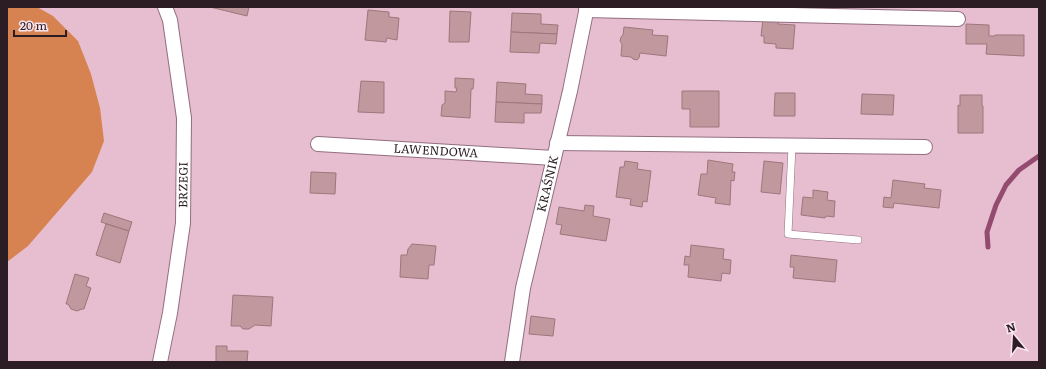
<svg xmlns="http://www.w3.org/2000/svg" width="1046" height="369" viewBox="0 0 1046 369" font-family="Literata,serif">
	<style>
		.green { fill: #d78251 }
		.lines { fill: none; stroke-linecap: round; stroke-linejoin: round }
		.stream { stroke: #934b70; stroke-width: 5 }
		.building { fill: #c1989d; stroke: #9e767c }
		.service-casing { stroke: #926e7f; stroke-width: 8 }
		.minor-casing { stroke: #926e7f; stroke-width: 16 }
		.service { stroke: #fff; stroke-width: 7 }
		.minor { stroke: #fff; stroke-width: 14 }
		.labels { text-anchor: middle; stroke-width: 4; stroke-linejoin: round; paint-order: stroke }
		.street-label { font-size: 12px; fill: #2b1d23; stroke: #fae5ee }
	</style>
	<rect width="100%" height="100%" fill="#e6bed0"/>
	<path class="green" d="M 7,7 L 37,7 L 53,16 L 78,41 L 91,74 L 100,108 L 104,141 L 92,172 L 28,246 L 7,262 Z"/>
	<g class="lines">
		<path class="stream" d="M 988,247 L 987,232 L 996,205 L 1006,185 L 1019,170 L 1039,156"/>
	</g>
	<g class="building">
		<path d="M 210,7 L 249,7 L 247,16 Z"/>
		<path d="M 368,10 L 389,12 L 389,17 L 399,18 L 397,40 L 387,38 L 386,42 L 365,40 Z"/>
		<path d="M 450,11 L 471,12 L 469,42 L 449,42 Z"/>
		<path d="M 512,13 L 541,14 L 541,24 L 558,25 L 557,34 L 511,32 Z"/>
		<path d="M 763,19 L 778,20 L 778,24 L 795,25 L 793,49 L 776,48 L 776,44 L 764,43 L 764,36 L 761,36 Z"/>
		<path d="M 966,24 L 989,25 L 989,36 L 995,36 L 995,35 L 1024,35 L 1024,56 L 986,54 L 987,44 L 966,44 Z"/>
		<path d="M 624,27 L 653,30 L 652,35 L 668,36 L 666,56 L 640,53 L 639,58 L 637,60 L 633,59 L 631,57 L 621,56 L 622,44 L 620,41 L 621,37 L 623,35 Z"/>
		<path d="M 511,32 L 557,34 L 556,44 L 540,43 L 539,53 L 510,52 Z"/>
		<path d="M 455,78 L 474,79 L 473,89 L 471,89 L 470,118 L 441,116 L 442,105 L 445,103 L 445,91 L 456,92 L 457,88 L 455,88 Z"/>
		<path d="M 361,81 L 384,82 L 384,113 L 358,112 Z"/>
		<path d="M 497,82 L 526,84 L 525,94 L 542,95 L 542,104 L 496,102 Z"/>
		<path d="M 682,91 L 719,91 L 719,127 L 690,127 L 690,109 L 682,109 Z"/>
		<path d="M 775,93 L 795,93 L 795,116 L 774,116 Z"/>
		<path d="M 862,94 L 894,95 L 893,115 L 861,114 Z"/>
		<path d="M 960,95 L 982,95 L 982,106 L 983,106 L 983,133 L 958,133 L 958,105 L 960,106 Z"/>
		<path d="M 496,102 L 542,104 L 541,113 L 524,113 L 524,123 L 495,122 Z"/>
		<path d="M 708,160 L 733,164 L 732,172 L 735,172 L 734,181 L 731,180 L 730,205 L 715,203 L 716,198 L 698,195 L 701,174 L 707,174 Z"/>
		<path d="M 625,161 L 638,163 L 637,169 L 651,171 L 647,202 L 643,201 L 642,207 L 630,205 L 631,199 L 616,197 L 620,167 L 624,167 Z"/>
		<path d="M 764,161 L 783,163 L 780,194 L 761,192 Z"/>
		<path d="M 311,172 L 336,173 L 335,194 L 310,193 Z"/>
		<path d="M 893,180 L 925,184 L 924,188 L 941,190 L 939,208 L 894,203 L 893,208 L 883,207 L 884,197 L 891,198 Z"/>
		<path d="M 813,190 L 828,192 L 827,200 L 835,201 L 834,217 L 826,216 L 825,218 L 801,215 L 803,197 L 813,198 Z"/>
		<path d="M 585,205 L 594,206 L 593,216 L 610,219 L 606,241 L 560,234 L 562,225 L 556,224 L 559,207 L 584,211 Z"/>
		<path d="M 104,213 L 132,222 L 129,231 L 101,222 Z"/>
		<path d="M 106,224 L 129,231 L 120,263 L 96,255 Z"/>
		<path d="M 412,244 L 436,246 L 434,265 L 429,265 L 428,279 L 400,277 L 401,255 L 407,255 L 408,249 Z"/>
		<path d="M 691,245 L 724,249 L 723,259 L 731,260 L 730,274 L 722,273 L 721,281 L 688,277 L 689,265 L 684,265 L 685,256 L 690,257 Z"/>
		<path d="M 791,255 L 837,260 L 835,282 L 793,278 L 794,267 L 790,267 Z"/>
		<path d="M 75,274 L 89,278 L 86,286 L 91,288 L 84,309 L 82,309 L 77,311 L 71,309 L 68,304 L 66,304 Z"/>
		<path d="M 233,295 L 273,297 L 271,326 L 255,325 L 249,329 L 243,329 L 240,326 L 231,326 Z"/>
		<path d="M 531,316 L 555,319 L 553,336 L 529,334 Z"/>
		<path d="M 216,346 L 227,346 L 227,351 L 248,351 L 247,362 L 216,362 Z"/>
	</g>
	<g class="lines">
		<g class="service-casing">
			<path id="service" d="M 792,146 L 788,234 L 858,240"/>
		</g>
		<g class="minor-casing">
			<g id="minor">
				<path d="M 586,10 L 958,19"/>
				<path d="M 557,143 L 925,147"/>
				<path id="s1" d="M 318,144 L 554,158"/>
				<path id="s2" d="M 160,362 L 170,313 L 183,223 L 184,118 L 170,20 L 165,7"/>
				<path id="s3" d="M 512,362 L 523,288 L 570,91 L 587,7"/>
			</g>
		</g>
		<use href="#service" class="service"/>
		<use href="#minor" class="minor"/>
	</g>
	<g class="labels">
		<g class="street-label">
			<text dy="4" stroke="none"><textPath href="#s1" startOffset="118">LAWENDOWA</textPath></text>
			<text dy="4" stroke="none"><textPath href="#s2" startOffset="179">BRZEGI</textPath></text>
			<text dy="4" stroke="none"><textPath href="#s3" startOffset="182">KRAŚNIK</textPath></text>
		</g>
	</g>
	<rect width="1046" height="369" fill="none" stroke="#2b1d23" stroke-width="16"/>
	<g transform="translate(1014 337) rotate(342)" stroke="#fae5ee" stroke-width="3" paint-order="stroke">
	<path d="M0-3L7 15L0 10L-7 15Z" fill="#2b1d23"/>
	<text y="-6" font-size="11" font-weight="bold" text-anchor="middle" fill="#2b1d23">N</text>
	</g>
	<path d="M14 30v6h52v-6" fill="none" stroke="#2b1d23" stroke-width="2"/>
	<text x="20" y="30" font-size="12" fill="#2b1d23" stroke="#fae5ee" stroke-width="3" paint-order="stroke">20 m</text>
</svg>
